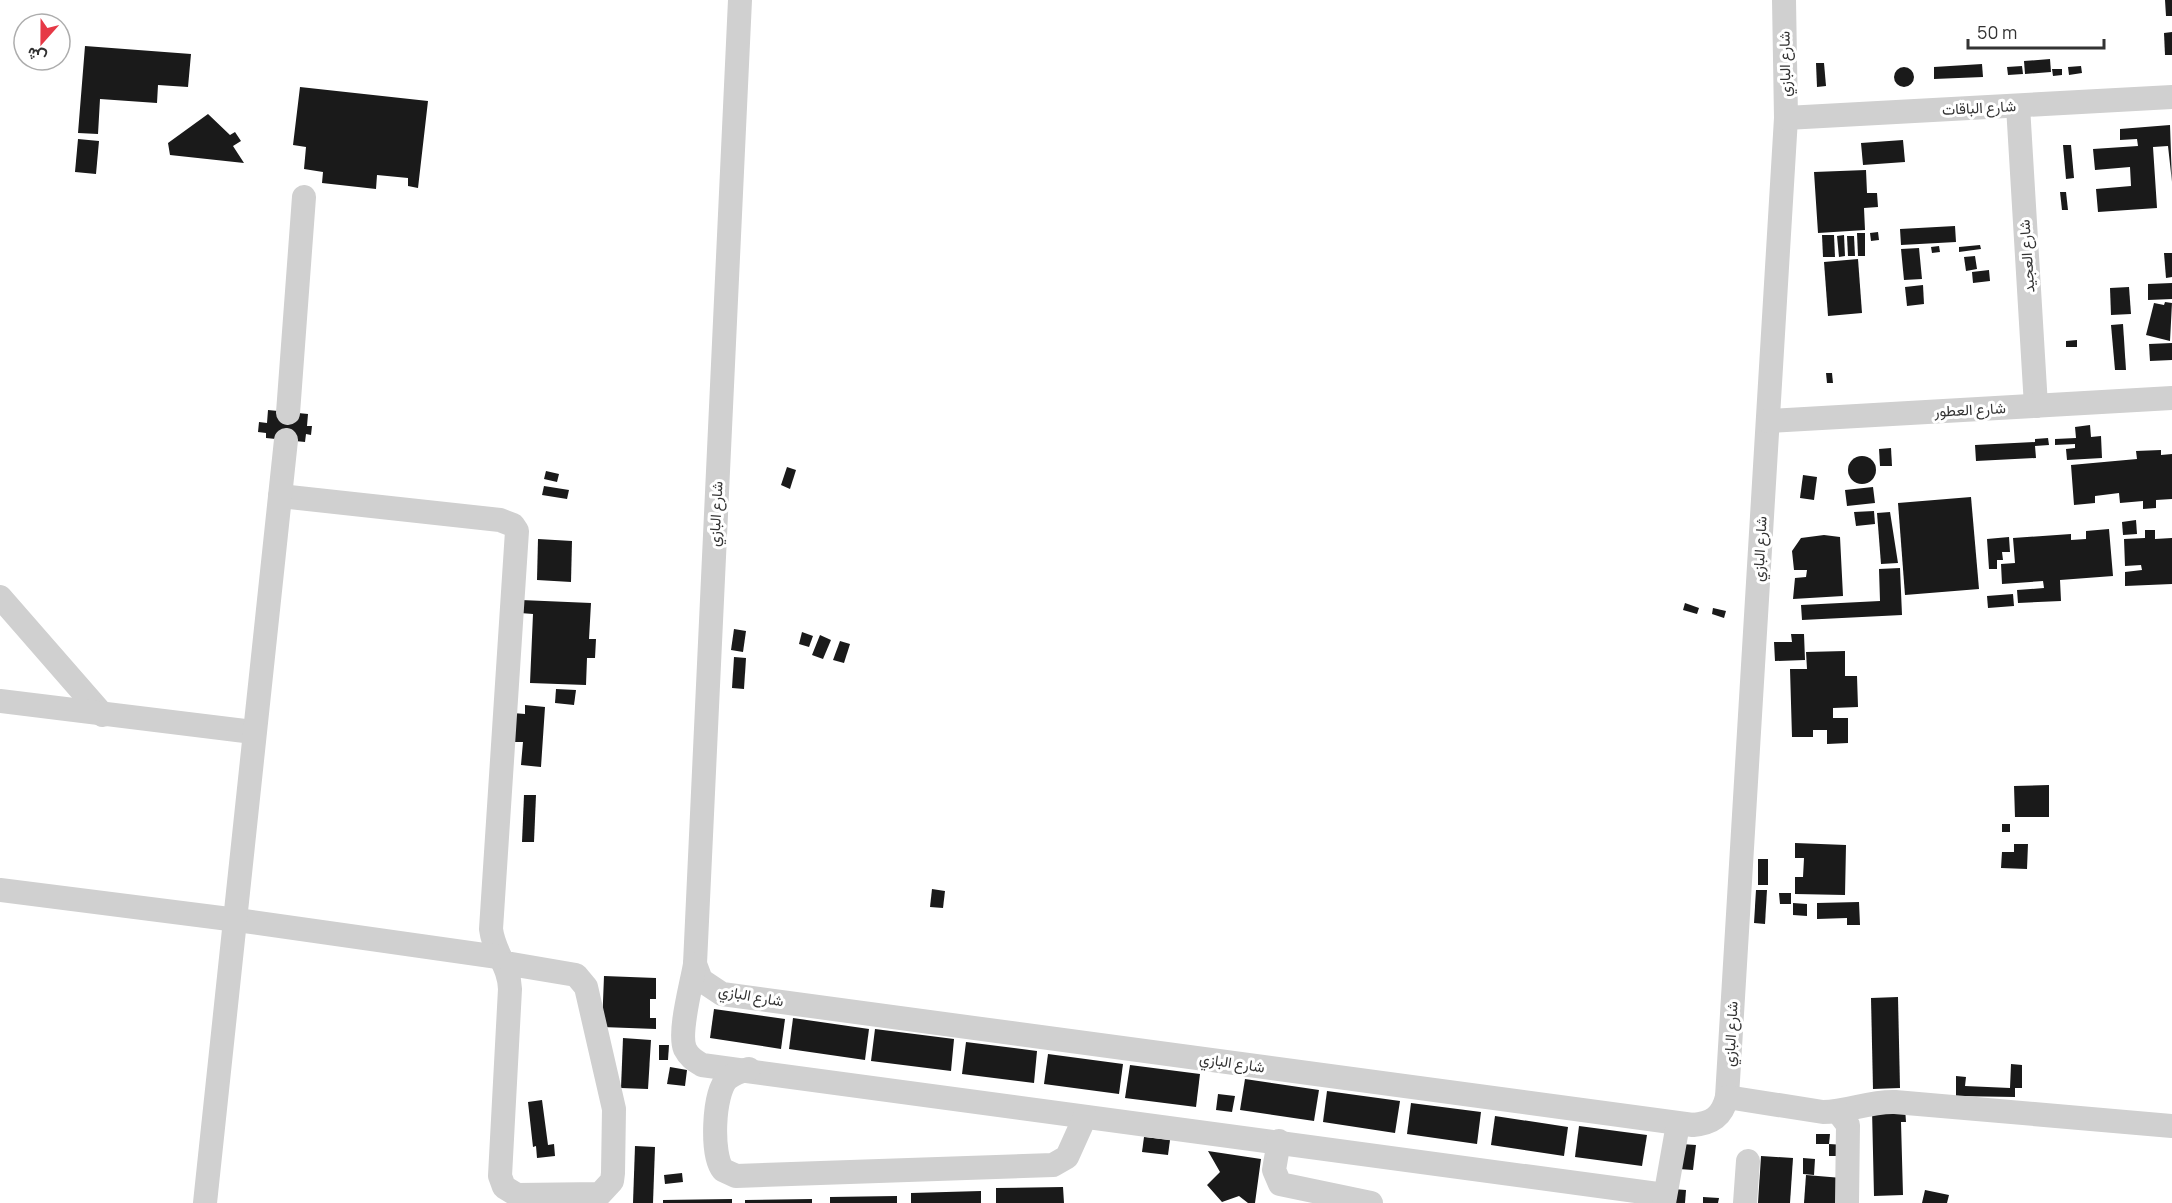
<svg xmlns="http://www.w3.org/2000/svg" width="2172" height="1203" viewBox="0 0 2172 1203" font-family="Manrope,Vazirmatn,sans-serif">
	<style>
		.building { fill: #1a1a1a }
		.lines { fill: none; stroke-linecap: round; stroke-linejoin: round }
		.minor { stroke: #d0d0d0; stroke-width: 24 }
		.labels { text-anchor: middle; stroke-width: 6; stroke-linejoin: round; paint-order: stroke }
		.street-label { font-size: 15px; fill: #333; stroke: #fff }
	</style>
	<rect width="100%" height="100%" fill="#fff"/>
	<g class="building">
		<path d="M 2165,0 L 2172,0 L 2172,16 L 2166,16 Z"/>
		<path d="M 2172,32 L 2172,55 L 2165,55 L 2164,33 Z"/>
		<path d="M 85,46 L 191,54 L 188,87 L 158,85 L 157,103 L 100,99 L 98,134 L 78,133 Z"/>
		<path d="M 2050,59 L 2051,72 L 2025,74 L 2024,61 Z"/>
		<path d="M 1816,63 L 1824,63 L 1826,86 L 1817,87 Z"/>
		<path d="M 1982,64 L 1983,77 L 1934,79 L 1934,67 Z"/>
		<path d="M 2022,66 L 2023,74 L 2008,75 L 2007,67 Z"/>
		<path d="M 2081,66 L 2082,73 L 2069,75 L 2068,67 Z"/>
		<circle cx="1904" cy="77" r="10"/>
		<path d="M 2052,69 L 2062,69 L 2062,75 L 2053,76 Z"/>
		<path d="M 300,87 L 428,101 L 418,188 L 408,186 L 408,178 L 377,175 L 376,189 L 322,183 L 323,172 L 304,169 L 306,147 L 293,145 Z"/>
		<path d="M 208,114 L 230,135 L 235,132 L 241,141 L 233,146 L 244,163 L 170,155 L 168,143 Z"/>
		<path d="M 2170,125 L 2172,182 L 2168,146 L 2153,147 L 2157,208 L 2098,212 L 2096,189 L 2131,186 L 2130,167 L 2095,170 L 2093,149 L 2138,146 L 2137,139 L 2120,140 L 2120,129 Z"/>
		<path d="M 78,139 L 99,141 L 96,174 L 75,172 Z"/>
		<path d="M 1903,140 L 1905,162 L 1863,165 L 1861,143 Z"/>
		<path d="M 2063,145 L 2071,145 L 2074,178 L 2066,179 Z"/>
		<path d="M 1866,170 L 1867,193 L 1877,193 L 1878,207 L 1864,208 L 1865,230 L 1818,233 L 1814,172 Z"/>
		<path d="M 2060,192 L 2066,192 L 2068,210 L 2062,210 Z"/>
		<path d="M 1955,226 L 1956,242 L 1901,245 L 1900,229 Z"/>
		<path d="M 1878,232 L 1879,240 L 1871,241 L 1870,233 Z"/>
		<path d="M 1857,233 L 1865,233 L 1865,256 L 1858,256 Z"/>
		<path d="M 1822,235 L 1834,235 L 1835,257 L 1823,257 Z"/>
		<path d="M 1844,235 L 1845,256 L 1839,257 L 1837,236 Z"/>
		<path d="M 1847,236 L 1854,236 L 1855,256 L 1848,256 Z"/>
		<path d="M 1980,245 L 1981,249 L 1959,252 L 1959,247 Z"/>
		<path d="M 1939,246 L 1940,252 L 1932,253 L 1931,247 Z"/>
		<path d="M 1919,248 L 1922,279 L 1904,280 L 1901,249 Z"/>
		<path d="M 2164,253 L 2172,253 L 2172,277 L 2166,278 Z"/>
		<path d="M 1975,256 L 1977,269 L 1966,271 L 1964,257 Z"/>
		<path d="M 1858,259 L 1862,313 L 1828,316 L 1824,262 Z"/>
		<path d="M 1989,270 L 1990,281 L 1973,283 L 1972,272 Z"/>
		<path d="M 2172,283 L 2172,299 L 2148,300 L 2148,284 Z"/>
		<path d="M 1923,285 L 1924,304 L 1907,306 L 1905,287 Z"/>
		<path d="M 2129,287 L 2131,314 L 2111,315 L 2110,288 Z"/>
		<path d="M 2165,302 L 2172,303 L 2170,341 L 2146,335 L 2154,303 L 2164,305 Z"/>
		<path d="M 2123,324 L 2126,370 L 2115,370 L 2111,325 Z"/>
		<path d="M 2077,340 L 2077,347 L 2066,347 L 2066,341 Z"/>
		<path d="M 2172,343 L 2172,360 L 2150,361 L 2149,344 Z"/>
		<path d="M 1826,373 L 1832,373 L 1833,383 L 1827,383 Z"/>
		<path d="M 268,410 L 308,414 L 307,426 L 312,426 L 311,435 L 306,434 L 305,442 L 266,438 L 266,433 L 258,432 L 259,422 L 267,423 Z"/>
		<path d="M 2090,425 L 2091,437 L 2101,436 L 2102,458 L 2067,460 L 2066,449 L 2075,448 L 2075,444 L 2055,445 L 2055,439 L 2076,438 L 2075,427 Z"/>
		<path d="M 2048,438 L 2049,445 L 2035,446 L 2036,458 L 1976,461 L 1975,445 L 2035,442 L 2035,439 Z"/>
		<path d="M 1891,448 L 1892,466 L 1880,466 L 1879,449 Z"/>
		<path d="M 2161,450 L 2161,455 L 2172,454 L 2172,499 L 2156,500 L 2156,508 L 2143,509 L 2143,501 L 2120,503 L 2119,493 L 2095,496 L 2095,503 L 2074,505 L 2071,465 L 2137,459 L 2136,451 Z"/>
		<circle cx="1862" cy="470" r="14"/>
		<path d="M 787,467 L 796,470 L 790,489 L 781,485 Z"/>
		<path d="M 546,471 L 559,474 L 557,482 L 544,479 Z"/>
		<path d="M 1803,475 L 1817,477 L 1814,500 L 1800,498 Z"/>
		<path d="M 544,486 L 569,490 L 567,499 L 542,495 Z"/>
		<path d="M 1873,487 L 1875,503 L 1847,506 L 1845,490 Z"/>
		<path d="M 1971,497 L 1979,589 L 1905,595 L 1898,503 Z"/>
		<path d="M 1874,511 L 1875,524 L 1856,526 L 1854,512 Z"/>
		<path d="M 1890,512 L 1898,563 L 1881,564 L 1877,513 Z"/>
		<path d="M 2136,520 L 2137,534 L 2123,535 L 2122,522 Z"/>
		<path d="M 2109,529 L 2113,576 L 2060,580 L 2061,601 L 2018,603 L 2017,590 L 2044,588 L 2043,581 L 2002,584 L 2001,564 L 2015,563 L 2013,538 L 2071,534 L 2071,540 L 2086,539 L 2086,531 Z"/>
		<path d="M 2145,530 L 2155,530 L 2155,539 L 2172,538 L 2172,584 L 2125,586 L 2125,572 L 2142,570 L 2141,565 L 2125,566 L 2124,539 L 2145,538 Z"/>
		<path d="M 1824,535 L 1840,537 L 1843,596 L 1793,599 L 1795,578 L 1806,577 L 1807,570 L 1794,570 L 1792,551 L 1801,538 Z"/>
		<path d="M 2009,537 L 2010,552 L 2002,552 L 2003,560 L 1997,560 L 1997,569 L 1989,569 L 1987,539 Z"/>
		<path d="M 538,539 L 572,541 L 571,582 L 537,580 Z"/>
		<path d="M 1900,568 L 1902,615 L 1802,620 L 1801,605 L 1880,601 L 1879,569 Z"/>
		<path d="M 2013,594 L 2014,606 L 1988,608 L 1987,596 Z"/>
		<path d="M 521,600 L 591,603 L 589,639 L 596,639 L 595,658 L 587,658 L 586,685 L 530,683 L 533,614 L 520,613 Z"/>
		<path d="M 1685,603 L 1699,608 L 1697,614 L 1683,610 Z"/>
		<path d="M 1713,608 L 1726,611 L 1724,618 L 1712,614 Z"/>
		<path d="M 734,629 L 746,631 L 743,652 L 731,650 Z"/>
		<path d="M 802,632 L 813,636 L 809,647 L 799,644 Z"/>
		<path d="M 1791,634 L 1804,634 L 1805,660 L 1775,661 L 1774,642 L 1792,642 Z"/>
		<path d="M 820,635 L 831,640 L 823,659 L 812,655 Z"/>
		<path d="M 840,641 L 850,644 L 844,663 L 833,660 Z"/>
		<path d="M 1845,651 L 1845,676 L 1857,676 L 1858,707 L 1833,708 L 1833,718 L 1848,718 L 1848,743 L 1827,744 L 1827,730 L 1813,730 L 1813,737 L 1792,737 L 1790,669 L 1807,669 L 1806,652 Z"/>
		<path d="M 734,657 L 746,658 L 744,689 L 732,688 Z"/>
		<path d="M 556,689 L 576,690 L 574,705 L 555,703 Z"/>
		<path d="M 525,705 L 545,707 L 541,767 L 521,765 L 523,742 L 511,742 L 513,713 L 525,714 Z"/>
		<path d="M 2049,785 L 2049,817 L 2015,817 L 2014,786 Z"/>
		<path d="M 524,795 L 536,795 L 534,842 L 522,842 Z"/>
		<rect x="2002" y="824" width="8" height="8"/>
		<path d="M 1795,843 L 1846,845 L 1845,895 L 1795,894 L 1795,877 L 1803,877 L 1804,858 L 1795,858 Z"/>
		<path d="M 2014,844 L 2028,844 L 2027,869 L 2001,868 L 2002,852 L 2014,852 Z"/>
		<rect x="1758" y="859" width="10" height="26"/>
		<path d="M 932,889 L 945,891 L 943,908 L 930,907 Z"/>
		<path d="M 1756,890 L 1767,890 L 1765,924 L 1754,923 Z"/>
		<path d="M 1779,893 L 1791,893 L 1791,904 L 1780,904 Z"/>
		<path d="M 1859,902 L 1860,925 L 1847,925 L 1847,918 L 1817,919 L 1817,903 Z"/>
		<path d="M 1793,903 L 1807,904 L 1807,916 L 1793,915 Z"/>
		<path d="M 604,976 L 656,978 L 656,999 L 650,999 L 650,1018 L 656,1018 L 656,1029 L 602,1027 Z"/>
		<path d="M 1898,997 L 1900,1088 L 1873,1089 L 1871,998 Z"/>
		<path d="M 714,1009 L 785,1019 L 781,1049 L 710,1038 Z"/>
		<path d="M 793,1018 L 869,1029 L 865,1060 L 789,1049 Z"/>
		<path d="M 875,1029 L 954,1039 L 951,1071 L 871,1061 Z"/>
		<path d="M 623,1038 L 651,1040 L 648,1089 L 621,1088 Z"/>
		<path d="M 966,1042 L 1037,1051 L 1034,1083 L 962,1074 Z"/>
		<path d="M 659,1045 L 669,1045 L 668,1060 L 659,1060 Z"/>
		<path d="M 1048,1054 L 1123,1064 L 1119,1094 L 1044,1084 Z"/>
		<path d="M 2011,1064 L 2022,1065 L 2022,1088 L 2015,1088 L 2015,1097 L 1956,1096 L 1956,1076 L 1966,1077 L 1965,1086 L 2010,1088 Z"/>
		<path d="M 1130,1065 L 1200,1074 L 1196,1107 L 1125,1098 Z"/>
		<path d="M 670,1067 L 687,1070 L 685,1086 L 667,1084 Z"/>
		<path d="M 1245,1079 L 1319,1090 L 1314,1121 L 1240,1110 Z"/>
		<path d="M 1327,1091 L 1400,1101 L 1395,1133 L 1323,1122 Z"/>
		<path d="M 1218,1094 L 1235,1096 L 1232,1112 L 1216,1110 Z"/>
		<path d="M 542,1100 L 548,1145 L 554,1144 L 555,1156 L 537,1158 L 536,1146 L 533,1147 L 528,1102 Z"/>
		<path d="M 1411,1103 L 1481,1112 L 1477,1144 L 1407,1134 Z"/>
		<path d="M 1905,1108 L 1906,1122 L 1901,1122 L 1903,1195 L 1874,1196 L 1872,1109 Z"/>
		<path d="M 1495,1116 L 1568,1127 L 1564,1156 L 1491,1145 Z"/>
		<path d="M 1579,1126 L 1647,1135 L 1642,1166 L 1575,1157 Z"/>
		<path d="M 1816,1134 L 1830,1134 L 1829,1144 L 1816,1144 Z"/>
		<path d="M 1144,1137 L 1170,1140 L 1168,1155 L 1142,1152 Z"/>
		<path d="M 1681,1144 L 1696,1145 L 1693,1170 L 1679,1169 Z"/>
		<path d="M 1829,1144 L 1845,1145 L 1844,1156 L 1829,1156 Z"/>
		<path d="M 635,1146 L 655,1147 L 653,1203 L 633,1203 Z"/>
		<path d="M 1208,1151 L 1261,1159 L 1255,1203 L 1248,1203 L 1239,1196 L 1222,1202 L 1207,1185 L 1220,1172 Z"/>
		<path d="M 1761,1156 L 1793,1158 L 1790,1203 L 1758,1203 Z"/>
		<path d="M 1803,1158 L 1815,1159 L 1814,1175 L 1803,1174 Z"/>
		<path d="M 682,1173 L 683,1182 L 665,1184 L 664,1175 Z"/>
		<path d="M 1806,1175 L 1842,1178 L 1840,1203 L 1804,1203 Z"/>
		<path d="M 1063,1187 L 1064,1203 L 996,1203 L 996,1188 Z"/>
		<path d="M 1672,1189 L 1686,1190 L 1685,1203 L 1671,1203 Z"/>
		<path d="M 1925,1190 L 1949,1195 L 1947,1203 L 1922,1203 Z"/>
		<path d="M 981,1191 L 981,1203 L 911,1203 L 911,1193 Z"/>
		<path d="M 897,1196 L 897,1203 L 830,1203 L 830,1197 Z"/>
		<path d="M 1703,1197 L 1719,1198 L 1718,1203 L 1703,1203 Z"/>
		<path d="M 732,1199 L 732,1203 L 663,1203 L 663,1200 Z"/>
		<path d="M 812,1199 L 812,1203 L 745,1203 L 745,1200 Z"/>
	</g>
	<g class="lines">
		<g class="minor">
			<path d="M 740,0 L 695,964 L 701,980 L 722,994 L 1693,1125 C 1712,1123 1722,1117 1727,1097 L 1786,118 L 1784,0"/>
			<path d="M 2018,106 L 2036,406"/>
			<path d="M 1786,118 L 2172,97"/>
			<path d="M 288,413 L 304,197"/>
			<path d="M 1768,421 L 2172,398"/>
			<path d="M 280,496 L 500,520 L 513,525 L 517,531 L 491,929 C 494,954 509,964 510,989 L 500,1176 L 504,1187 L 517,1195 L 600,1194 L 612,1181 L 613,1173 L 614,1109 L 586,987 L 576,975 L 505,963"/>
			<path d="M 0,597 L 103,715"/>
			<path d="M 0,701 L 253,732"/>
			<path d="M 0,890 L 237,920 L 498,957"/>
			<path d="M 695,964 C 692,983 678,1032 685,1049 C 689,1057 694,1060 702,1065 L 1665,1195"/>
			<path d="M 749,1069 C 741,1071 733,1074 727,1079 C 713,1094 711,1155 723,1170 L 736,1176 L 1053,1165 L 1067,1157 L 1085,1117"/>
			<path d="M 1727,1097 L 1823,1112 C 1848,1112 1869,1101 1895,1102 L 2172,1126"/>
			<path d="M 1838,1112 L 1848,1125 L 1847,1203"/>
			<path d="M 1279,1141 L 1274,1170 L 1280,1184 L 1371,1203"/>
			<path d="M 205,1203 L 286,440"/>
			<path d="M 1664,1203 L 1678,1124"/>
			<path d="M 1745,1203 L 1748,1161"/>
		</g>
	</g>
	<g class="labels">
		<g class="street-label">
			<text transform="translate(1785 64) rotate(-91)" y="5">شارع البازي</text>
			<text transform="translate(1979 108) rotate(-3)" y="5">شارع الباقات</text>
			<text transform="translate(2027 256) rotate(-94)" y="5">شارع العجيد</text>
			<text transform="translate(1970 410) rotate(-3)" y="5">شارع العطور</text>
			<text transform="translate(716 514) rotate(-87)" y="5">شارع البازي</text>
			<text transform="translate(1760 549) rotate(-87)" y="5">شارع البازي</text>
			<text transform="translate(751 996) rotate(10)" y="5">شارع البازي</text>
			<text transform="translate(1731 1034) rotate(-87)" y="5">شارع البازي</text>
			<text transform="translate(1232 1063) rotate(8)" y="5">شارع البازي</text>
		</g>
	</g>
	<g transform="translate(42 42) rotate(201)"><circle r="28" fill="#ffffff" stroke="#adadad" stroke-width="1.5"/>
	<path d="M0-4.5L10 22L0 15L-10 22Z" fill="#e63946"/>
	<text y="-9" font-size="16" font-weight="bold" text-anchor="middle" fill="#333333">ش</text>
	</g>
	<path d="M1968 39v9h136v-9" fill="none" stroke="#333333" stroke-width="3"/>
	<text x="1977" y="39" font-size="18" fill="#333333" stroke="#ffffff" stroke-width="4.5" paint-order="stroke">50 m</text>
</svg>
